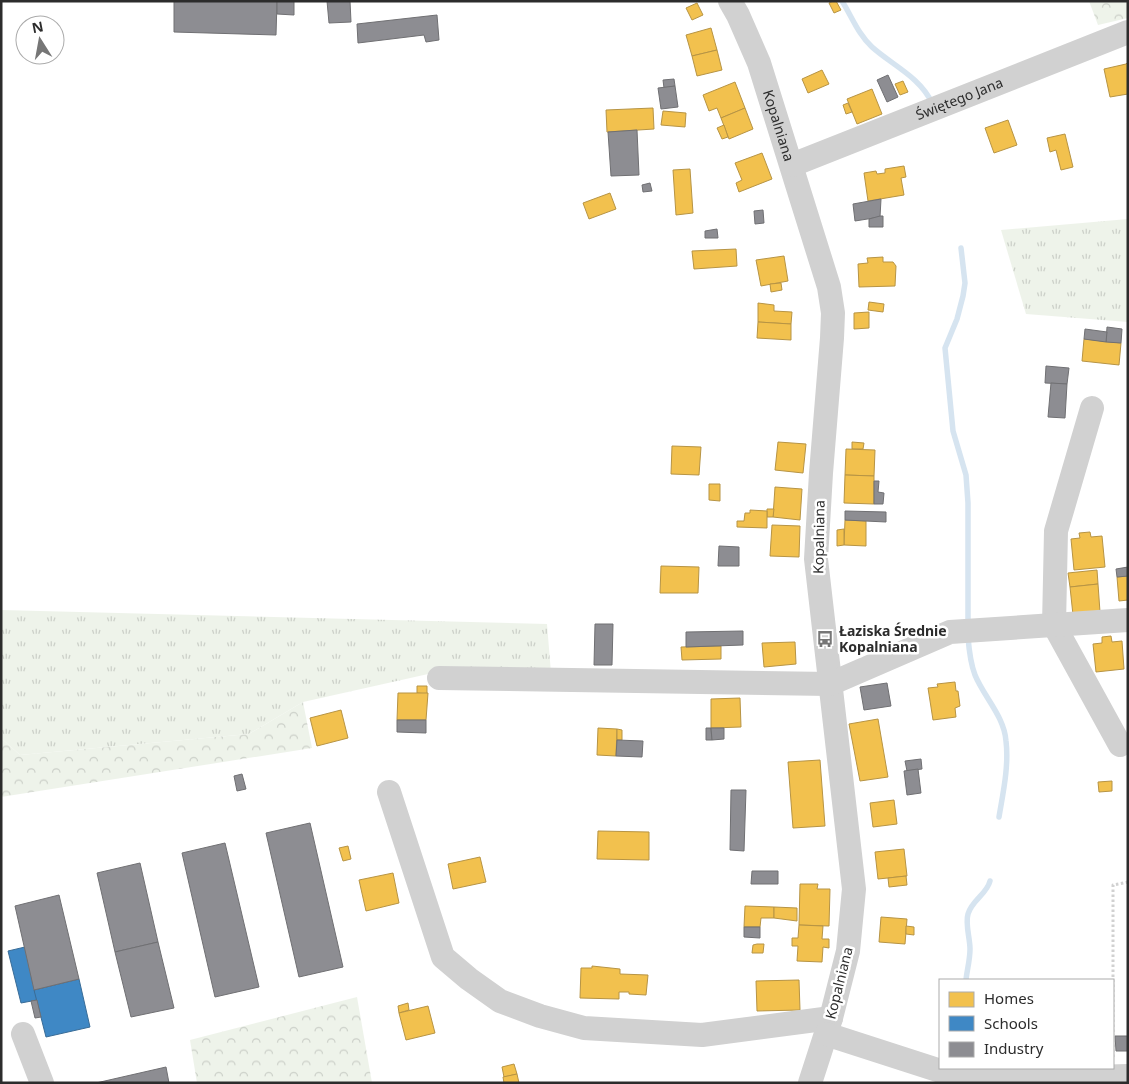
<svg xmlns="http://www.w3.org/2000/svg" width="1129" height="1084" viewBox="0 0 1129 1084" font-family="'Noto Sans',sans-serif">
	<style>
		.grass { fill: url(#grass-tufts) }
		.forest { fill: url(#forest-crowns) }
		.homes { fill: #f2c14e; stroke: #b79444 }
		.schools { fill: #3f88c5; stroke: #396c97 }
		.industry { fill: #8d8d92; stroke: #707073 }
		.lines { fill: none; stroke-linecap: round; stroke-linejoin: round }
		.stream { stroke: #d6e4f0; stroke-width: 5.5 }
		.path { stroke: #d1d1d1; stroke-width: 3; stroke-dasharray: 2.5 2.5; stroke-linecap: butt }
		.minor { stroke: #d1d1d1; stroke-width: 24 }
		.labels { text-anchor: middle; stroke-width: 5; stroke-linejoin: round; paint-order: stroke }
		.street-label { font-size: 14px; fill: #2c2c2c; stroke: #fff }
		.poi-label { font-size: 14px; font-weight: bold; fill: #2c2c2c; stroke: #fff; text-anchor: start }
	</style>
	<defs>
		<pattern id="grass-tufts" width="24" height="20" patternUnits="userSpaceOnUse" patternTransform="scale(1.25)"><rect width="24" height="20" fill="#eef3ea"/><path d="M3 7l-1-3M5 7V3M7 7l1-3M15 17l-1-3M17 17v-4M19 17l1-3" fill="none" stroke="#ccd0c9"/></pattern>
		<pattern id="forest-crowns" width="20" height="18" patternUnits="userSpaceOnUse" patternTransform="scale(1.25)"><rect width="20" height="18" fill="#eef3ea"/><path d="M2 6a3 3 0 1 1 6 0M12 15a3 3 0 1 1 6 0" fill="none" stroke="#ccd0c9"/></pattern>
	</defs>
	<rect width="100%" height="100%" fill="#fff"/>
	<g class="grass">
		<path d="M 1128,219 L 1128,322 L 1026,314 L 1001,230 Z"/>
		<path d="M 1,610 L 547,624 L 551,673 L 455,668 L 303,702 L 249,734 L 20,755 L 1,738 Z"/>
	</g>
	<g class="forest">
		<path d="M 1089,1 L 1128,1 L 1128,18 L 1098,25 Z"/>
		<path d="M 303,702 L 312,748 L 1,797 L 1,738 L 20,755 L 249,734 Z"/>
		<path d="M 357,997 L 372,1083 L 197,1083 L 190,1040 Z"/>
	</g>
	<g class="homes">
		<path d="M 833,1 L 836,1 L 841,10 L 834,13 L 829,3 Z"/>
		<path d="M 697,3 L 703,15 L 692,20 L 686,8 Z"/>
		<path d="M 711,28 L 717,50 L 692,56 L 686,35 Z"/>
		<path d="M 717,50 L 722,70 L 697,76 L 692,56 Z"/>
		<path d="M 1128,62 L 1128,94 L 1110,97 L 1104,69 L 1126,64 Z"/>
		<path d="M 822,70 L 829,84 L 808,93 L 802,79 Z"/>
		<path d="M 903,81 L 908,92 L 900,95 L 895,84 Z"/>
		<path d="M 735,82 L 745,108 L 721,118 L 717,108 L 709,111 L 703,95 Z"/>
		<path d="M 872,89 L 882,114 L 857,124 L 847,99 Z"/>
		<path d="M 848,103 L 852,112 L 846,114 L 843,105 Z"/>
		<path d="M 653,108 L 654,129 L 607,132 L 606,110 Z"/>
		<path d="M 745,108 L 753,129 L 729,139 L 721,118 Z"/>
		<path d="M 663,111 L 686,113 L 685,127 L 661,125 Z"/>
		<path d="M 1008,120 L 1017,145 L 994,153 L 985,128 Z"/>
		<path d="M 724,125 L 728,137 L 722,139 L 717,128 Z"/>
		<path d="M 1065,134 L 1073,167 L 1061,170 L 1056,150 L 1050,152 L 1047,138 Z"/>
		<path d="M 762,153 L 772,179 L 739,192 L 736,183 L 742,180 L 735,163 Z"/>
		<path d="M 904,166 L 906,177 L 901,178 L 904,195 L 868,201 L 864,173 L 876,171 L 877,174 L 885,173 L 885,169 Z"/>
		<path d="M 690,169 L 693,213 L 676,215 L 673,170 Z"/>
		<path d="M 610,193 L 616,209 L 589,219 L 583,203 Z"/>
		<path d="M 736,249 L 737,266 L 694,269 L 692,251 Z"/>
		<path d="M 784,256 L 788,281 L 761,286 L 756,260 Z"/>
		<path d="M 883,257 L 883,262 L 893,262 L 896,266 L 895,286 L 859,287 L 858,264 L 868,263 L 867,258 Z"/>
		<path d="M 781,283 L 782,290 L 771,292 L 770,284 Z"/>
		<path d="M 869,302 L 884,304 L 883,312 L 868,310 Z"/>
		<path d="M 758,303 L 774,305 L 774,311 L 792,312 L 791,324 L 758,322 Z"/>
		<path d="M 869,312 L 869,328 L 854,329 L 854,313 Z"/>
		<path d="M 758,322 L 791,324 L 791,340 L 757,338 Z"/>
		<path d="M 1084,339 L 1121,343 L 1119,365 L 1082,361 Z"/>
		<path d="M 778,442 L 806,444 L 803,473 L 775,470 Z"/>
		<path d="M 852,442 L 864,443 L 863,449 L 852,449 Z"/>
		<path d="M 672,446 L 701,447 L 699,475 L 671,474 Z"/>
		<path d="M 846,449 L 875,450 L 874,476 L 845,475 Z"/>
		<path d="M 845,475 L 874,476 L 874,504 L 844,503 Z"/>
		<path d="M 709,484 L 720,484 L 720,501 L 709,500 Z"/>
		<path d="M 775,487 L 802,489 L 800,520 L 773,517 Z"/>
		<path d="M 767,509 L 774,509 L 773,517 L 767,517 Z"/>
		<path d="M 750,510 L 767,511 L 767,528 L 737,527 L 737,521 L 744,521 L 745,513 L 750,513 Z"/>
		<path d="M 845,520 L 866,521 L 866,546 L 844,545 Z"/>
		<path d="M 772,525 L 800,526 L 799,557 L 770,556 Z"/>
		<path d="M 844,529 L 844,545 L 837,546 L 837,530 Z"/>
		<path d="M 1090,532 L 1091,537 L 1102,536 L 1105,567 L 1074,570 L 1071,539 L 1080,538 L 1079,533 Z"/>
		<path d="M 661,566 L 699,567 L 698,593 L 660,593 Z"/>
		<path d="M 1097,570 L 1098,584 L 1070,587 L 1068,573 Z"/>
		<path d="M 1128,576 L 1128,600 L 1119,601 L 1117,577 Z"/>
		<path d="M 1098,584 L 1100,612 L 1073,615 L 1070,587 Z"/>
		<path d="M 1111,636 L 1112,642 L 1122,641 L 1124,669 L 1096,672 L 1093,644 L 1102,643 L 1102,637 Z"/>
		<path d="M 795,642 L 796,664 L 764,667 L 762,643 Z"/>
		<path d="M 721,646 L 721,659 L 682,660 L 681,647 Z"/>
		<path d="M 955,682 L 956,691 L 958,691 L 960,706 L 955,708 L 956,717 L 933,720 L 928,688 L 938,687 L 937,684 Z"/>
		<path d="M 417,686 L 427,686 L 427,694 L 417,693 Z"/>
		<path d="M 398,693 L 428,693 L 426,720 L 397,720 Z"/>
		<path d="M 740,698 L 741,727 L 711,728 L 711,699 Z"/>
		<path d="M 341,710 L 348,738 L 317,746 L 310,718 Z"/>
		<path d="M 878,719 L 888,777 L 860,781 L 849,724 Z"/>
		<path d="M 598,728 L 617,729 L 616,756 L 597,755 Z"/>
		<path d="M 617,729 L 622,730 L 622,740 L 617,740 Z"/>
		<path d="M 820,760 L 825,826 L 793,828 L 788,762 Z"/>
		<path d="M 1112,781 L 1112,791 L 1099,792 L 1098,782 Z"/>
		<path d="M 894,800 L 897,824 L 873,827 L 870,803 Z"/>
		<path d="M 598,831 L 649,832 L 649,860 L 597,859 Z"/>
		<path d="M 348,846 L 351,859 L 343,861 L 339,848 Z"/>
		<path d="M 904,849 L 907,876 L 878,879 L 875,852 Z"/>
		<path d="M 480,857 L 486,882 L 453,889 L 448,864 Z"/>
		<path d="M 393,873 L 399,903 L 366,911 L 359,880 Z"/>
		<path d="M 906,876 L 907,885 L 889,887 L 888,878 Z"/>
		<path d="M 800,884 L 818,884 L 817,889 L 830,889 L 829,926 L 799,925 Z"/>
		<path d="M 745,906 L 774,907 L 774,918 L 761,918 L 760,927 L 744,927 Z"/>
		<path d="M 774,907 L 797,908 L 797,921 L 774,918 Z"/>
		<path d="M 881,917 L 907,919 L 905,944 L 879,942 Z"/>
		<path d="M 799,925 L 823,926 L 822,939 L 829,939 L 829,948 L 823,947 L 822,962 L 797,961 L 798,946 L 792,946 L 792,938 L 798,938 Z"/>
		<path d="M 906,926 L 914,927 L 914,935 L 906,934 Z"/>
		<path d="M 757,944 L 764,944 L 763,953 L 752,953 L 753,945 Z"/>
		<path d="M 592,966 L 620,969 L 620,974 L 648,975 L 646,995 L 629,994 L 629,992 L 619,992 L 619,999 L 580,998 L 581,968 L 592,968 Z"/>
		<path d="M 799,980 L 800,1010 L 757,1011 L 756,981 Z"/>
		<path d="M 408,1003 L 409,1010 L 399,1013 L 398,1006 Z"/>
		<path d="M 428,1006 L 435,1033 L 406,1040 L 399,1013 Z"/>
		<path d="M 514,1064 L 517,1074 L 504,1077 L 502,1067 Z"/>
		<path d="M 517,1074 L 519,1083 L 504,1083 L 503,1077 Z"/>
	</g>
	<g class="schools">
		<path d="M 25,947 L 37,1000 L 21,1003 L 8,951 Z"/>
		<path d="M 79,979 L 90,1027 L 46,1037 L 34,990 Z"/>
	</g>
	<g class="industry">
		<path d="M 174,1 L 277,1 L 276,35 L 174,32 Z"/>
		<path d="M 277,1 L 294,1 L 294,15 L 277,14 Z"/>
		<path d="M 327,1 L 350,1 L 351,22 L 329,23 Z"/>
		<path d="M 437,15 L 439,40 L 426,42 L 424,35 L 358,43 L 357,24 Z"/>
		<path d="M 888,75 L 898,97 L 887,102 L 877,80 Z"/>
		<path d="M 674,79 L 675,86 L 664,88 L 663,80 Z"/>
		<path d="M 675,86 L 678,107 L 661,109 L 658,88 Z"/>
		<path d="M 637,130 L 639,175 L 611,176 L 608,132 Z"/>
		<path d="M 650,183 L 652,191 L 643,192 L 642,185 Z"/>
		<path d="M 881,199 L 880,217 L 855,221 L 853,204 Z"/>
		<path d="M 763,210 L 764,223 L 755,224 L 754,211 Z"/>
		<path d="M 880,216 L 883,216 L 883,227 L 869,227 L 869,219 Z"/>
		<path d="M 717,229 L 718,238 L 705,238 L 705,231 Z"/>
		<path d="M 1107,327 L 1122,329 L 1121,343 L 1106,342 Z"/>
		<path d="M 1085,329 L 1107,332 L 1106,342 L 1084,339 Z"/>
		<path d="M 1046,366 L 1069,368 L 1067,384 L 1045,383 Z"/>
		<path d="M 1051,383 L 1067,384 L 1065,418 L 1048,417 Z"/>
		<path d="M 874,481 L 879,481 L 878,492 L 884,493 L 883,504 L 874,504 Z"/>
		<path d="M 845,511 L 886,512 L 886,522 L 845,520 Z"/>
		<path d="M 719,546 L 739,547 L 739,566 L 718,566 Z"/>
		<path d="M 1128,567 L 1128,576 L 1117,577 L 1116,569 Z"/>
		<path d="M 595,624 L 613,624 L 612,665 L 594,665 Z"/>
		<path d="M 743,631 L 743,645 L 686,647 L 686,632 Z"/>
		<path d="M 887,683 L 891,706 L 864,710 L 860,687 Z"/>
		<path d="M 397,720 L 426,720 L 426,733 L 397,732 Z"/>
		<path d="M 706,728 L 711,728 L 712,740 L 706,740 Z"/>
		<path d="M 711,728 L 724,728 L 724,739 L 712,740 Z"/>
		<path d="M 617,740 L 643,741 L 642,757 L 616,756 Z"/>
		<path d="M 921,759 L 922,769 L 907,771 L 905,761 Z"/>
		<path d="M 918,769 L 921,793 L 907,795 L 904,771 Z"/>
		<path d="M 242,774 L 246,789 L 237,791 L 234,776 Z"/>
		<path d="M 731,790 L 746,790 L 744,851 L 730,850 Z"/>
		<path d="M 310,823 L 343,967 L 299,977 L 266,833 Z"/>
		<path d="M 225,843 L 259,987 L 215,997 L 182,853 Z"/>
		<path d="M 140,863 L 158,942 L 115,952 L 97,873 Z"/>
		<path d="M 752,871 L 778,871 L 778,884 L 751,884 Z"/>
		<path d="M 59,895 L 79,979 L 34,990 L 15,906 Z"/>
		<path d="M 744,927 L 760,927 L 760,938 L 744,937 Z"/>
		<path d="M 158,942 L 174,1008 L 131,1017 L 115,952 Z"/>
		<path d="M 37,1000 L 41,1017 L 35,1018 L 31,1001 Z"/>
		<path d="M 1115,1036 L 1128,1036 L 1128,1051 L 1116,1051 Z"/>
		<path d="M 166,1067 L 169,1083 L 96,1083 Z"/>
	</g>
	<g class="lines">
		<g class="stream">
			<path d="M 842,1 C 852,17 858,34 872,47 C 892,65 920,77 932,103"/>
			<path d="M 961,248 L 965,283 L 963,296 L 957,319 L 945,348 L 953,431 L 966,475 L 968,503 L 968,625"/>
			<path d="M 968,637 C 969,650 970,662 975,675 C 984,697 1004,716 1006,741 C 1009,766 1003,793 999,817"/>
			<path d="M 966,980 C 967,970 970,960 970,949 C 970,938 965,924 968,914 C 972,900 987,894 990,881"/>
		</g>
		<path class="path" d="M 1113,1057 L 1113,885 L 1128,882"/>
		<g class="minor">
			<path id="s1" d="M 730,1 L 738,15 L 759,63 L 829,287 L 833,313 L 832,338 L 821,473 L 816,559 L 854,889 L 848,951 L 831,1018 L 810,1083"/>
			<path id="s2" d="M 792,165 L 1128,32"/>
			<path d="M 1092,408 L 1056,531 L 1054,625 L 1120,745"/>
			<path d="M 439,678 L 830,684 L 950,632 L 1128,620"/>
			<path d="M 389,792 L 443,957 L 469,979 L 500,1001 L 540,1016 L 584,1028 L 702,1035 L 831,1018"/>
			<path d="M 23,1034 L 42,1083"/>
			<path d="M 826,1034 L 956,1076 L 976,1080 L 1128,1076"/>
		</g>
	</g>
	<defs>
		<g id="bus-bare" transform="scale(1.35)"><path d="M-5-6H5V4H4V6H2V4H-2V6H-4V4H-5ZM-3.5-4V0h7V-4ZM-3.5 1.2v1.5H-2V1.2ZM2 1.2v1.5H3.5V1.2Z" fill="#767676" stroke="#fff" stroke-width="2.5" paint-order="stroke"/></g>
	</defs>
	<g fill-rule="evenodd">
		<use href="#bus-bare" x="825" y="639"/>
	</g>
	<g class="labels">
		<g class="street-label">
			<text dy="5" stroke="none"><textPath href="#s2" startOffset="180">Świętego Jana</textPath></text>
			<text dy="5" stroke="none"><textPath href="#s1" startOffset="134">Kopalniana</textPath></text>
			<text transform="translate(819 537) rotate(-89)" y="5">Kopalniana</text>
			<text transform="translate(839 983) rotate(-76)" y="5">Kopalniana</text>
		</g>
		<g class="poi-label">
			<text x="839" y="636">Łaziska Średnie<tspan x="839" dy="16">Kopalniana</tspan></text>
		</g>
	</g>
	<rect width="1129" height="1084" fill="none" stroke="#2c2c2c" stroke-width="5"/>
	<rect x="939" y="979" width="175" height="90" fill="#ffffff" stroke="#ababab"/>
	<rect x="949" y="992" width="25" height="15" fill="#f2c14e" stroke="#ababab"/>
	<text x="984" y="1004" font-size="15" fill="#2c2c2c">Homes</text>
	<rect x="949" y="1016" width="25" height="15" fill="#3f88c5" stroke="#ababab"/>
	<text x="984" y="1029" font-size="15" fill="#2c2c2c">Schools</text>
	<rect x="949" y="1042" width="25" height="15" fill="#8d8d92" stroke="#ababab"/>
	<text x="984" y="1054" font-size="15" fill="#2c2c2c">Industry</text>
	<g transform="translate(40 40) rotate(349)"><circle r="24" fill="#ffffff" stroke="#ababab"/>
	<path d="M0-4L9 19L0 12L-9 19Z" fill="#767676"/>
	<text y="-8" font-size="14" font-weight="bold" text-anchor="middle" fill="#2c2c2c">N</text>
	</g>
</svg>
